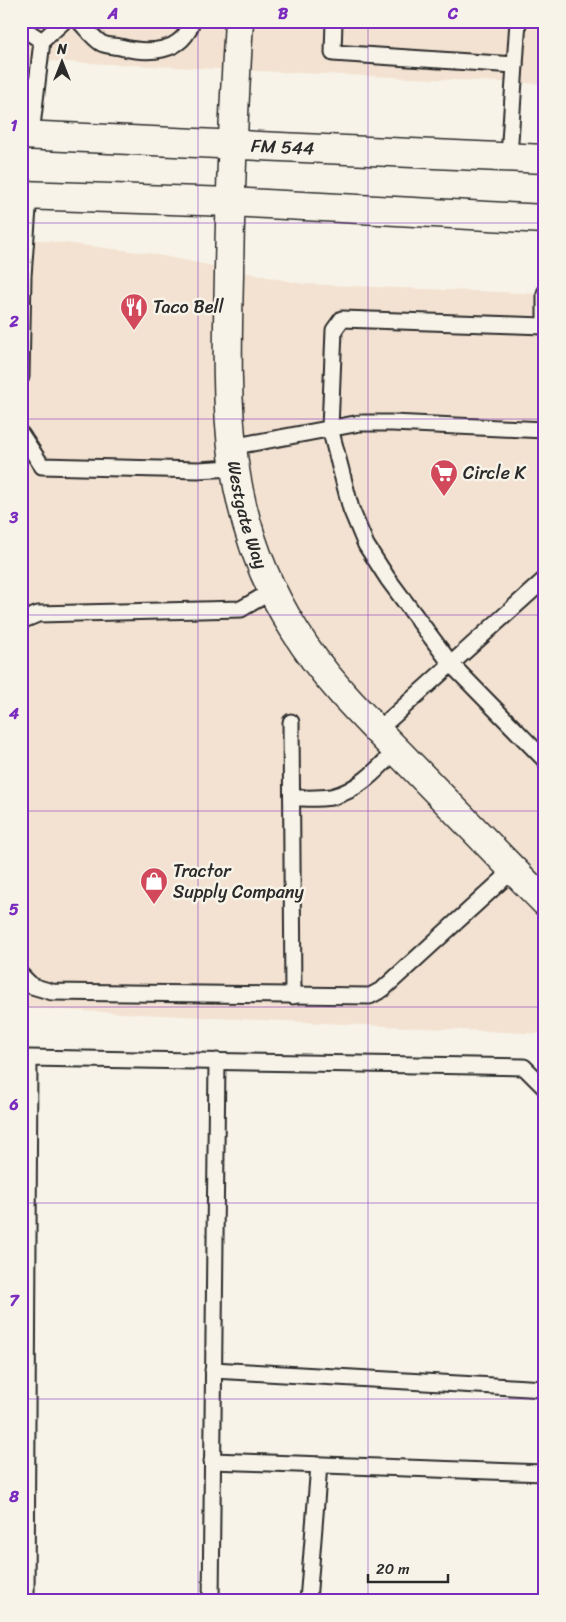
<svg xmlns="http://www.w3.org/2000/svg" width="566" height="1622" viewBox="0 0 566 1622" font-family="Sriracha,sans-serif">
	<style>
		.built { fill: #f3e2d1 }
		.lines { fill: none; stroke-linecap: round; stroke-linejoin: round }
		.lane-casing { stroke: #2b2b2b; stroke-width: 19 }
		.secondary-casing { stroke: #2b2b2b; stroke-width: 31 }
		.primary-casing { stroke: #2b2b2b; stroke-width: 31 }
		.lane { stroke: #f7f3e8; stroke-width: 15 }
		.secondary { stroke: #f7f3e8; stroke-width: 28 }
		.primary { stroke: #f7f3e8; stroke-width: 28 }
		.grid { fill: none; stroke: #7b2cbf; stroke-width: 1; stroke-opacity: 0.55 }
		.labels { text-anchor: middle; stroke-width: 5; stroke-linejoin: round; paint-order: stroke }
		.street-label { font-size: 18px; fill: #2b2b2b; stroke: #f7f3e8 }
		.poi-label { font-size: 18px; fill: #2b2b2b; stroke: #f7f3e8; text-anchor: start }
		.neatline { fill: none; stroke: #7b2cbf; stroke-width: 2 }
		.grid-label { font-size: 16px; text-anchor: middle; font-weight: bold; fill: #7b2cbf }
	</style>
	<rect width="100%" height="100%" fill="#f7f3e8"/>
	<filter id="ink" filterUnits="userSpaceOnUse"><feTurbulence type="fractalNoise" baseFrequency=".02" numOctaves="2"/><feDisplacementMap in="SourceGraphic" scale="10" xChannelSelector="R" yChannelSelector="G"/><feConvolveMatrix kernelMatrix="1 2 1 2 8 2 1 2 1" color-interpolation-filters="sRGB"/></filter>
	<g filter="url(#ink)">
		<g class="built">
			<path d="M 21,21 L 545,21 L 545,84 L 21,60 Z"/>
			<path d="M 21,238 L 148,253 L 303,284 L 545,294 L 545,1034 L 21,1008 Z"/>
		</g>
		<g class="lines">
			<g class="lane-casing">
				<g id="lane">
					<path d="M 79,21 C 86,28 93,38 101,43 C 106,46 115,46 120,47 C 147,54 183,54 192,21"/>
					<path d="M 334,21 L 333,53 L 515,65 L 518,21"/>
					<path d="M 21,27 L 42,41"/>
					<path d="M 31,135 L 42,41 L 64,21"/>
					<path d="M 509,157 L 515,65"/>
					<path d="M 545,293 L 545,328"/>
					<path d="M 544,326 L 342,319 L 334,330 L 330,428 L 351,509 L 366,545 L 388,579 L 451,664 L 545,760"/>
					<path d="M 21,377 L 23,276 L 29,195"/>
					<path d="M 21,434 L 42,466 L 198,470 L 233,468"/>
					<path d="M 231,447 L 360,423 L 392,423 L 545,430"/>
					<path d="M 21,621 L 38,614 L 241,609 L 272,591"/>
					<path d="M 291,722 L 293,996"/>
					<path d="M 377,731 L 545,579"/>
					<path d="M 292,798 C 304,798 318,799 331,797 C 358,791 378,769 396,750"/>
					<path d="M 21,975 L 32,986 L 52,992 L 370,996 L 383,989 L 513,870"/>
					<path d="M 213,1370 L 545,1389"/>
					<path d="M 212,1461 L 545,1473"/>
					<path d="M 26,1601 L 29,1058 L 524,1067 L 545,1088"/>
					<path d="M 211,1601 L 217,1061"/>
					<path d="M 308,1601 L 319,1465"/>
				</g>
			</g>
			<g class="secondary-casing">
				<g id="secondary">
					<path id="s1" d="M 239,21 C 234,106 230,190 229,275 C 226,406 222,516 295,631 C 325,680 369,722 409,763 C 454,809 499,856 545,902"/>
				</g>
			</g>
			<g class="primary-casing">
				<g id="primary">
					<path id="s2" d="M 21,135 L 545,159"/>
					<path d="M 21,195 L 230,202 L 545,219"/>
				</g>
			</g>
			<use href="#lane" class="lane"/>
			<use href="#secondary" class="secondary"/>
			<use href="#primary" class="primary"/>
		</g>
	</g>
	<path class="grid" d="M 198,21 L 198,1601M 368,21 L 368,1601M 21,223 L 545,223M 21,419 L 545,419M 21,615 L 545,615M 21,811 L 545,811M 21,1007 L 545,1007M 21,1203 L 545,1203M 21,1399 L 545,1399"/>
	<defs>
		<g id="restaurant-pin" transform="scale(1.4375)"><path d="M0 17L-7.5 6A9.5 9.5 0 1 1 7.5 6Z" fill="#d1495b" stroke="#f7f3e8"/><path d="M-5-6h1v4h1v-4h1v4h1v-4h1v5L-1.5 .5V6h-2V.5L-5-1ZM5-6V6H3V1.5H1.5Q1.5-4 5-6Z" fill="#fff"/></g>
		<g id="supermarket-pin" transform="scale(1.4375)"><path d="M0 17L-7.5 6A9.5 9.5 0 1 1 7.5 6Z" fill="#d1495b" stroke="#f7f3e8"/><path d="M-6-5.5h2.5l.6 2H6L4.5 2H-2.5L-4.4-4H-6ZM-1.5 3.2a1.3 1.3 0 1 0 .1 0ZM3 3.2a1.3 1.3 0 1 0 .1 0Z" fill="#fff"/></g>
		<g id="shop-pin" transform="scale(1.4375)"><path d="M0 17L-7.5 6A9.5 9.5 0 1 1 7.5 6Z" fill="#d1495b" stroke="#f7f3e8"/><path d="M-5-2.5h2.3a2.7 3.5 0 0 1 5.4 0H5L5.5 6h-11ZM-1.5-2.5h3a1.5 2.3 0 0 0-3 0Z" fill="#fff"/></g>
	</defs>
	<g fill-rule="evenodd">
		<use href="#restaurant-pin" x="134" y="307"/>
		<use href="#supermarket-pin" x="444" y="473"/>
		<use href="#shop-pin" x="154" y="881"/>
	</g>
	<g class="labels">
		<g class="street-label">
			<text dy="6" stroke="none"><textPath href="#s2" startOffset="262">FM 544</textPath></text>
			<text dy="6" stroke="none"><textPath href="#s1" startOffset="496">Westgate Way</textPath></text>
		</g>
		<g class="poi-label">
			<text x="153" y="313">Taco Bell</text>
			<text x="463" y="479">Circle K</text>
			<text x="173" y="877">Tractor<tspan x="173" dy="21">Supply Company</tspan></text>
		</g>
	</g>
	<rect width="566" height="1622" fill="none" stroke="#f7f3e8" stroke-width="55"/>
	<g transform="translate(62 62)" stroke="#f7f3e8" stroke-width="4" paint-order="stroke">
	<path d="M0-4L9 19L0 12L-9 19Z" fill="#2b2b2b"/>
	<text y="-8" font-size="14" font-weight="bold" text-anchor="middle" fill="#2b2b2b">N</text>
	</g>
	<path d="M368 1574v8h80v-8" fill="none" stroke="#2b2b2b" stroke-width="2.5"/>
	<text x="376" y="1574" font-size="15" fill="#2b2b2b" stroke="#f7f3e8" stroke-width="4" paint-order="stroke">20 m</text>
	<rect x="28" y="28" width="510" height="1566" class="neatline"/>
	<g class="grid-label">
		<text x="113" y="19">A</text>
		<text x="283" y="19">B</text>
		<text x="453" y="19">C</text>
		<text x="14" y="131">1</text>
		<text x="14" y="327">2</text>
		<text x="14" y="523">3</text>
		<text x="14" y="719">4</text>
		<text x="14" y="915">5</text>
		<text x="14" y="1110">6</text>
		<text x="14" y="1306">7</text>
		<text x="14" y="1502">8</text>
	</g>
</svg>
